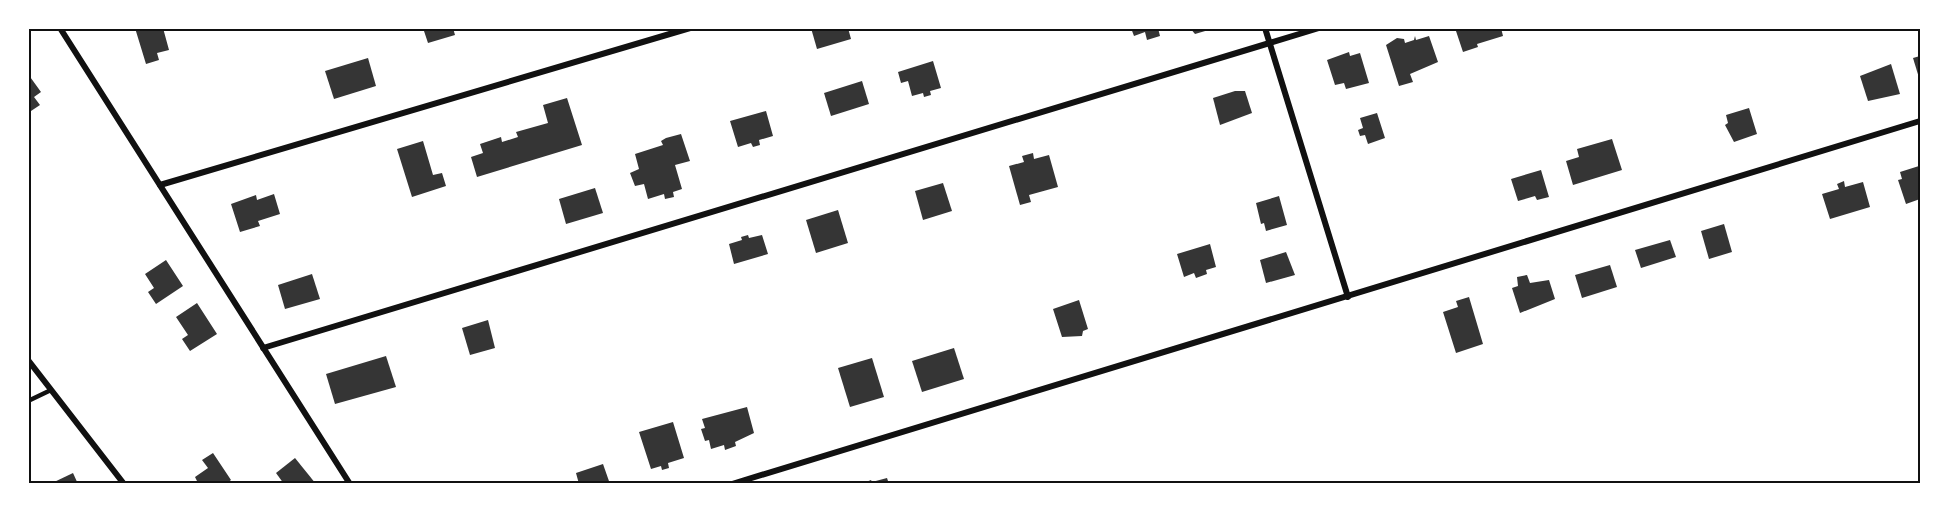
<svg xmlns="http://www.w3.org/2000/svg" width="1949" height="512" viewBox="0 0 1949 512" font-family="'Playfair Display',serif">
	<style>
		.building { fill: #353535 }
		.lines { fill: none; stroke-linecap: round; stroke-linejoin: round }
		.service { stroke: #111; stroke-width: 4.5 }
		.minor { stroke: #111; stroke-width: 6 }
		.neatline { fill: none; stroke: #111; stroke-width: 2 }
	</style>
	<rect width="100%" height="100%" fill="#fff"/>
	<g class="building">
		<path d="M 135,28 L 163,28 L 169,50 L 157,53 L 159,60 L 146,64 Z"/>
		<path d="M 423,28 L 453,28 L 455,35 L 428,43 Z"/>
		<path d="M 811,28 L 848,28 L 851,39 L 817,49 Z"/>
		<path d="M 1131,28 L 1158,28 L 1160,36 L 1147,40 L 1145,32 L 1134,36 Z"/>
		<path d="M 1190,28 L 1212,28 L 1212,29 L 1195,34 Z"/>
		<path d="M 1455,28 L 1501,28 L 1503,36 L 1477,44 L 1478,47 L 1463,52 Z"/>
		<path d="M 1415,36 L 1416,40 L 1429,36 L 1438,62 L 1410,74 L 1413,82 L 1399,86 L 1386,45 L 1397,38 L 1404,39 L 1405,43 L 1414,40 Z"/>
		<path d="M 1349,52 L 1350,56 L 1360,53 L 1369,83 L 1346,89 L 1344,83 L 1335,85 L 1327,60 Z"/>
		<path d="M 1920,56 L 1920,81 L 1913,58 Z"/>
		<path d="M 368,58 L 376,86 L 334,99 L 325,71 Z"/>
		<path d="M 933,61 L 941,88 L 930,91 L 931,95 L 924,97 L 923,93 L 912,96 L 908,81 L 901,83 L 898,72 Z"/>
		<path d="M 1891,64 L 1900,94 L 1868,101 L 1860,76 Z"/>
		<path d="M 28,74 L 41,92 L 34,97 L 40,105 L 28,113 Z"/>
		<path d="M 862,81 L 869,104 L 831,116 L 824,93 Z"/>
		<path d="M 1235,91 L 1245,91 L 1252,113 L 1220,125 L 1213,98 Z"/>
		<path d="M 567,98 L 582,145 L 477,177 L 471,157 L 483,153 L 480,144 L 501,137 L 502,142 L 518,137 L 516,132 L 548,123 L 543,105 Z"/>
		<path d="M 1749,108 L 1757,134 L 1734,142 L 1725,125 L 1728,123 L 1726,115 Z"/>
		<path d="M 766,111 L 773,136 L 759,140 L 760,145 L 753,147 L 751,143 L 738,147 L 730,121 Z"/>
		<path d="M 1377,113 L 1385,138 L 1368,144 L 1365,135 L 1360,136 L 1358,130 L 1363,128 L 1360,118 Z"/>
		<path d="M 681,134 L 690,161 L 675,165 L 682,189 L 673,192 L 674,197 L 665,199 L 664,194 L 648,199 L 644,184 L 635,186 L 630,173 L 639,169 L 635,154 L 663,145 L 661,141 L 666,138 Z"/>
		<path d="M 1612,139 L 1622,170 L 1573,185 L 1566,161 L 1579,157 L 1577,149 Z"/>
		<path d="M 423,141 L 433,175 L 442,173 L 446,186 L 412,197 L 397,149 Z"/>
		<path d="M 1033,153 L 1034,159 L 1049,155 L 1058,187 L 1029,195 L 1031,202 L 1020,205 L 1009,166 L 1024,162 L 1022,156 Z"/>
		<path d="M 1919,166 L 1920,199 L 1906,204 L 1898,180 L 1902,179 L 1900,172 Z"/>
		<path d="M 1541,170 L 1549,197 L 1537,200 L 1535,196 L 1518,201 L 1511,179 Z"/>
		<path d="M 1844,181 L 1845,187 L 1863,182 L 1870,207 L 1830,219 L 1822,194 L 1839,189 L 1837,184 Z"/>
		<path d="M 943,183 L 952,211 L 923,220 L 915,191 Z"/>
		<path d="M 595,188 L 603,213 L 566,224 L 559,199 Z"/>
		<path d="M 274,194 L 280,214 L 258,221 L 260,226 L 240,232 L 231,204 L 256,195 L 257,200 Z"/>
		<path d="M 1279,196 L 1287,225 L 1266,231 L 1264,223 L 1261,224 L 1256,203 Z"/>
		<path d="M 838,210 L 848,243 L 816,253 L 806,220 Z"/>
		<path d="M 1724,224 L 1732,252 L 1709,259 L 1701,231 Z"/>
		<path d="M 748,235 L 749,238 L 762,235 L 768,254 L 734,264 L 729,244 L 742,240 L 741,237 Z"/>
		<path d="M 1670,240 L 1676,257 L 1641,268 L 1635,250 Z"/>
		<path d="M 1210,244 L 1216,267 L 1206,270 L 1207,274 L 1196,278 L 1194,273 L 1184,277 L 1177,254 Z"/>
		<path d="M 1286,252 L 1295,275 L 1266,283 L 1260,260 Z"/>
		<path d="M 166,260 L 183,286 L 156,304 L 148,292 L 154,288 L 145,274 Z"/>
		<path d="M 1610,265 L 1617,287 L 1582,298 L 1575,275 Z"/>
		<path d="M 312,274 L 320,299 L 285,309 L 278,285 Z"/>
		<path d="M 1527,275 L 1530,283 L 1549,280 L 1555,299 L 1520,313 L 1512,288 L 1518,286 L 1517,277 Z"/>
		<path d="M 1469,297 L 1483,344 L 1456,353 L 1443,312 L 1458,307 L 1456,301 Z"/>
		<path d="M 1079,300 L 1088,329 L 1083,331 L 1082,336 L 1062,337 L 1053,309 Z"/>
		<path d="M 197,303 L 217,334 L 190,351 L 182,339 L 188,335 L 176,317 Z"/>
		<path d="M 488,320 L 495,348 L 470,355 L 462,328 Z"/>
		<path d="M 954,348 L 964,379 L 922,392 L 912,361 Z"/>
		<path d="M 386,356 L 396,387 L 335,404 L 326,374 Z"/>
		<path d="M 872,358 L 884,397 L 850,407 L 838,368 Z"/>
		<path d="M 747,407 L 754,433 L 735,442 L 736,446 L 725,450 L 724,445 L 711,449 L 709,440 L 705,441 L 701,429 L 705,428 L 702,419 Z"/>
		<path d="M 673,422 L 684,458 L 668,463 L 669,468 L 662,470 L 661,466 L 651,469 L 639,432 Z"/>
		<path d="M 213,453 L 231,480 L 226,484 L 194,484 L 197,481 L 195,477 L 208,468 L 202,460 Z"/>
		<path d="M 295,458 L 316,484 L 284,484 L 276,473 Z"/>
		<path d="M 603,464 L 610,484 L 579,484 L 576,473 Z"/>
		<path d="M 73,473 L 78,484 L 50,484 Z"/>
		<path d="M 887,478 L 889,484 L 861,484 L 871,480 L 872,482 Z"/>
	</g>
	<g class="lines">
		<path class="service" d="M 28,401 L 51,390"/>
		<g class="minor">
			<path d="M 60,28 L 350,484"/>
			<path d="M 1265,28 L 1348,297"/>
			<path d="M 160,185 L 690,28"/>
			<path d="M 263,348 L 1319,28"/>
			<path d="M 28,360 L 124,484"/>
			<path d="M 732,484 L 1920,121"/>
		</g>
	</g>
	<rect width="1949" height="512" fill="none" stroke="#ffffff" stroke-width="60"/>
	<rect x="30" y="30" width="1889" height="452" class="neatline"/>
</svg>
